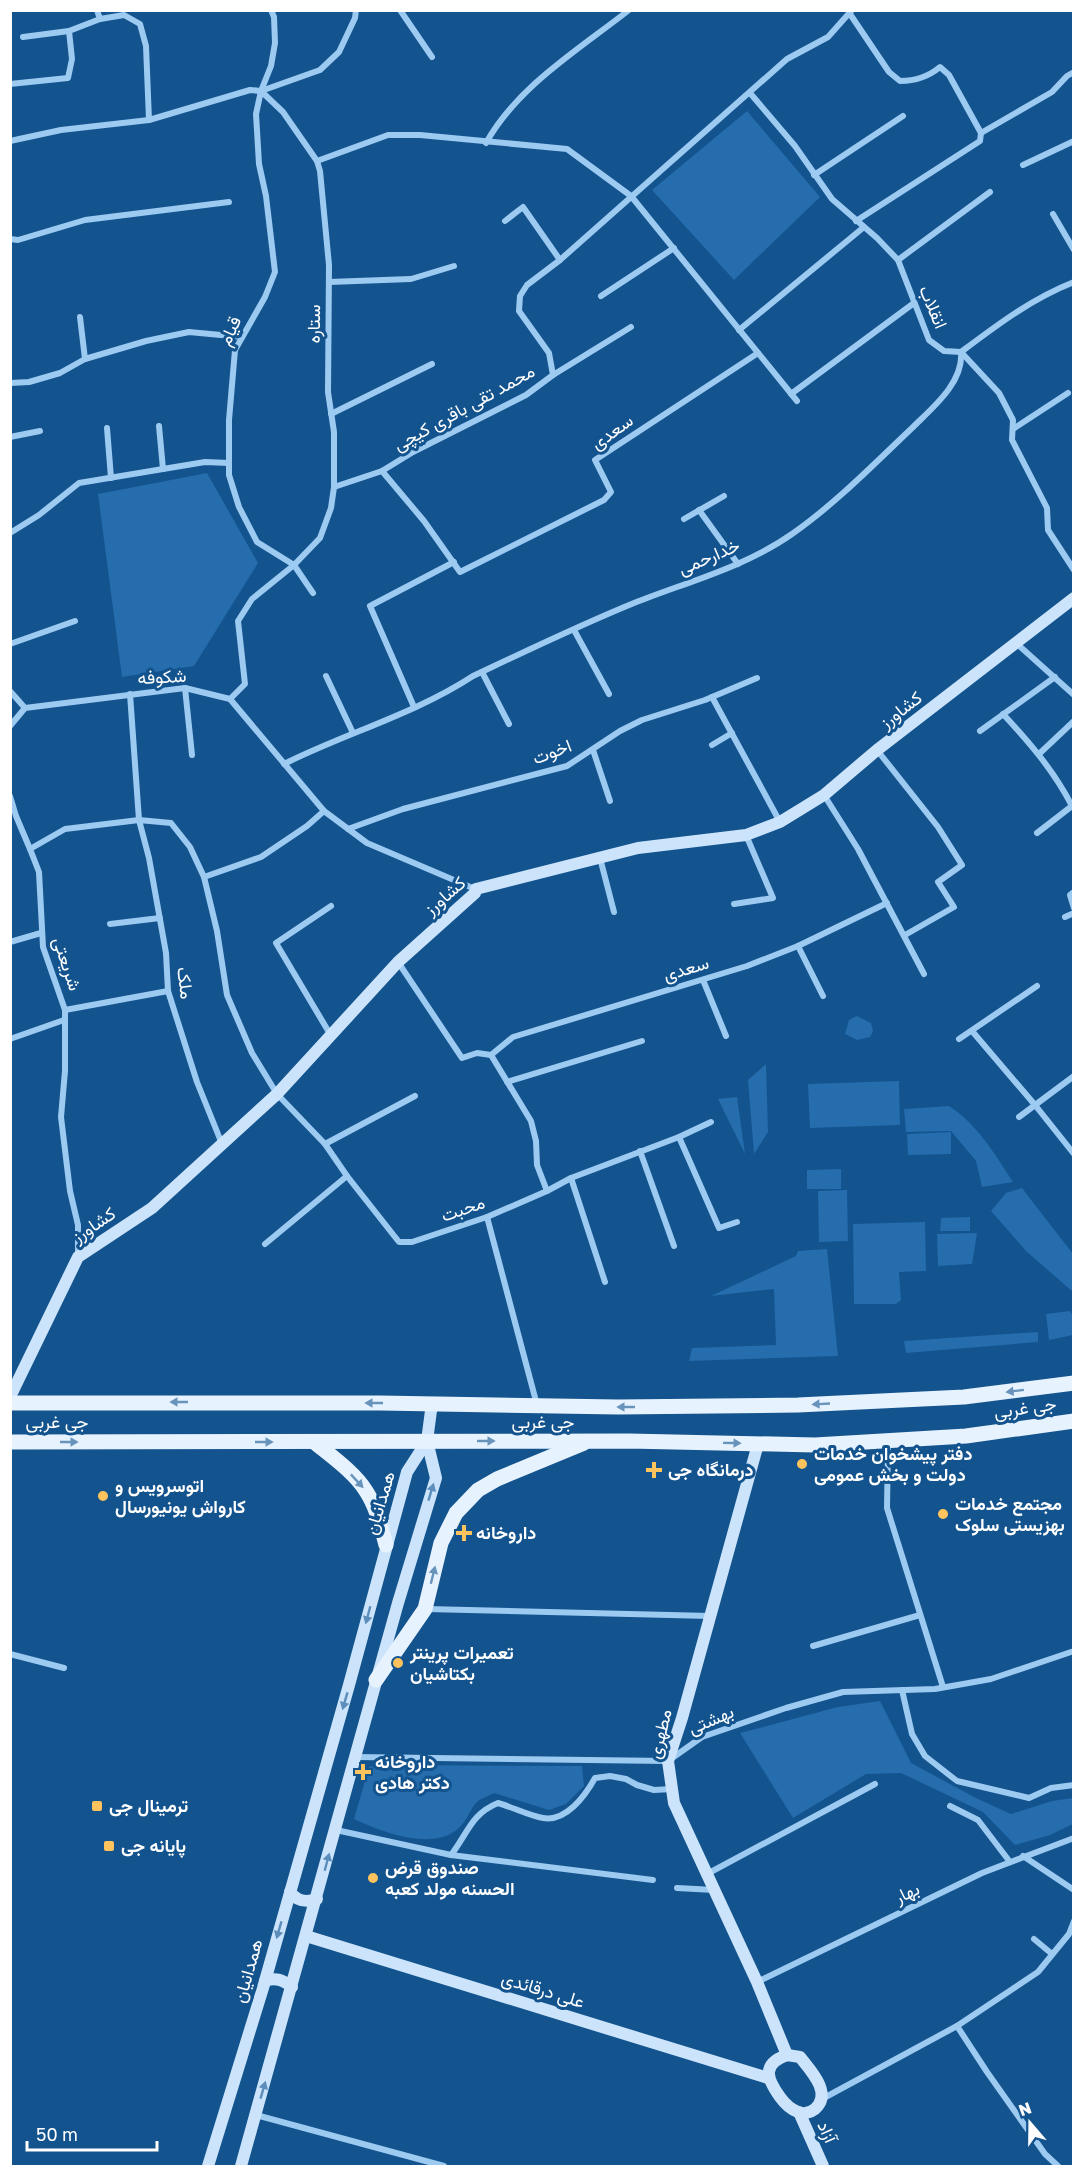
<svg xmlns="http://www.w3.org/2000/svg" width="1084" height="2177" viewBox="0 0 1084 2177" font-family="'Golos Text',Vazirmatn,sans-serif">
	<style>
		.green { fill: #256dad }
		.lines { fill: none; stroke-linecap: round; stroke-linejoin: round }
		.street { stroke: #9dcaf1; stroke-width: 6 }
		.secondary { stroke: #cbe4fb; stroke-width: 12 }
		.primary { stroke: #e7f2ff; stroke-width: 15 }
		.oneway { fill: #6893bb }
		.oneway2 { fill: #5d8dba }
		.poi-dot { fill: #ffc35d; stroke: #13538e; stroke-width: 2 }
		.labels { text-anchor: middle; stroke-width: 6; stroke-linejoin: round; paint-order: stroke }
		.street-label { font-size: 18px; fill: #fff; stroke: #13538e }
		.poi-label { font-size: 18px; font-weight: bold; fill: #fff; stroke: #13538e; text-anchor: start }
	</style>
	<rect width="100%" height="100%" fill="#13538e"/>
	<g class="green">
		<path d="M 747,111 L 820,197 L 734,280 L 652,190 Z"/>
		<path d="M 207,473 L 258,563 L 194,666 L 122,677 L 98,494 Z"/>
		<path d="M 857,1016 L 871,1023 L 873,1031 L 870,1037 L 857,1040 L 845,1034 L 849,1020 Z"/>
		<path d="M 766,1064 L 768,1132 L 754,1154 L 748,1080 Z"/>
		<path d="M 899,1081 L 900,1125 L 810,1128 L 808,1084 Z"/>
		<path d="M 737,1097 L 745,1154 L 718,1099 Z"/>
		<path d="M 949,1106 C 977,1124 995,1154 1013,1182 L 982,1187 L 976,1161 L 951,1131 L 906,1132 L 904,1109 Z"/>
		<path d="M 951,1132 L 951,1154 L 908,1155 L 907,1134 Z"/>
		<path d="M 841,1169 L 841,1189 L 807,1189 L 807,1170 Z"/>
		<path d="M 1022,1188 L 1073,1254 L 1073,1292 L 1026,1251 L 991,1211 L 1006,1193 Z"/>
		<path d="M 847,1190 L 848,1241 L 819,1242 L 818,1191 Z"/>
		<path d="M 970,1217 L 970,1231 L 940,1231 L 941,1218 Z"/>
		<path d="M 925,1222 L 926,1271 L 899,1272 L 901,1300 L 896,1304 L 854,1304 L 853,1224 Z"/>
		<path d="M 977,1233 L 972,1264 L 938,1266 L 937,1234 Z"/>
		<path d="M 827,1249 L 838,1356 L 689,1361 L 692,1348 L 776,1345 L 774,1289 L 711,1296 L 796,1256 L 798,1251 Z"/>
		<path d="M 1070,1311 L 1073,1316 L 1073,1335 L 1049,1340 L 1046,1314 Z"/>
		<path d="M 1038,1332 L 1038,1342 L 906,1353 L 904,1341 Z"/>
		<path d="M 880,1701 L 911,1763 L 976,1798 L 1011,1814 L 1052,1801 L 1073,1798 L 1073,1824 L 1050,1835 L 1015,1845 L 983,1812 L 901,1773 L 866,1774 L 793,1818 L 740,1733 L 838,1707 Z"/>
		<path d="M 384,1765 L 582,1766 L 584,1786 L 566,1804 L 549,1810 L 494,1793 C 489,1796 482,1798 478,1801 C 470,1808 467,1821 459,1828 C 432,1852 382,1832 354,1819 L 369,1767 Z"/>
	</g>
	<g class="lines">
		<g class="street">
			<path d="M 97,10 L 100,19 L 124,15 L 140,24 L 146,46 L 149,120"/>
			<path d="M 271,10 L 274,17 L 275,43 L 271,66 L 261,91 L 256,114 L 259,164 L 266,196 L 275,272 L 265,297 L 235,350 L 229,420 L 229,475 L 239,507 L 257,542 L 294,565 L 313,593"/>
			<path d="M 400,10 L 432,57"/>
			<path d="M 850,14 L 889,72 L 900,81 C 915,81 928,77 940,67 L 949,75 L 981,133 L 980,141 L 856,221"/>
			<path d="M 23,37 L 69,31 L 100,19"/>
			<path d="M 10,84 L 68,78 L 72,59 L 69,31"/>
			<path d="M 750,93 L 795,146 L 832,199 L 877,238 L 898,260 L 929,340 L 944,351 L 961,352 L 999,393 L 1013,420 L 1012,440 L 1047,508 L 1048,530 L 1074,570"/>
			<path d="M 981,133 L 1052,92 L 1067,76 L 1074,72"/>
			<path d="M 10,141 L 61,130 L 149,120 L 250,90 L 261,91 L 320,70 L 339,52 L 355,18 L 356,10"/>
			<path d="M 486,143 C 518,86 578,50 629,10"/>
			<path d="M 317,161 L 388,135 L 420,135 L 567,149 L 631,196 L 797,401"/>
			<path d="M 1023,165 L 1074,141"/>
			<path d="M 814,175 L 903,116"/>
			<path d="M 1053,214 L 1074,250"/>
			<path d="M 505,221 L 523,207 L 560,260"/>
			<path d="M 10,239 L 18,240 L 85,220 L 229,202"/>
			<path d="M 898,260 L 990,192"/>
			<path d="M 329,282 L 411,279 L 454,266"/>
			<path d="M 601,296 L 674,248"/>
			<path d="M 80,317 L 85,359"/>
			<path d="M 739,330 L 864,227"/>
			<path d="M 553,375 L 631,327"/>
			<path d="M 10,383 L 29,382 L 60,373 L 85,359 L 146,341 L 189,332 L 242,337"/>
			<path d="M 791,394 L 914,303"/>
			<path d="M 331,414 L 432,364"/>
			<path d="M 159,426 L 163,469"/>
			<path d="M 107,428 L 111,478"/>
			<path d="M 1013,429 L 1068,393"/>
			<path d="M 10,437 L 40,431"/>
			<path d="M 382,471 L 424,521 L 460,572 L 604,500 L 611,492 L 595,460 L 758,353"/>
			<path d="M 334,487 L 382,471 L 413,452 L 526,395 L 553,375 L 549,353 L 519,311 L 520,296 L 527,285 L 560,260 L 787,59 L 828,37 L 852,10"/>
			<path d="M 699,510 L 738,564"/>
			<path d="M 684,519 L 724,496"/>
			<path d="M 10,533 L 39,515 L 79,483 L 205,462 L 229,463"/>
			<path d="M 574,630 L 609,694"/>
			<path d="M 1016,643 L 1074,695"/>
			<path d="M 10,644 L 75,621"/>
			<path d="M 482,672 L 509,724"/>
			<path d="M 326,676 L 353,733"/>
			<path d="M 185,688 L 192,755"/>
			<path d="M 10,691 L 25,708"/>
			<path d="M 712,697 L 780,822"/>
			<path d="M 230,699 L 324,811 L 367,843 L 475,889"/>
			<path d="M 414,707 L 370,606 L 454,562"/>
			<path d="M 1003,714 C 1030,743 1054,771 1072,806 L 1037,833"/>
			<path d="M 10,726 L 25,708 L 185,688 L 230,699 L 245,684 L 238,621 L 252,599 L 294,565 L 320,538 L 331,508 L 334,487 L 334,432 L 328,392 L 329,265 L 320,171 L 317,161 L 283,112 L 261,91"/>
			<path d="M 980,731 L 1055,677"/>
			<path d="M 712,745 L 732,733"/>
			<path d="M 593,750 L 610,801"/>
			<path d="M 877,750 L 938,827 L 962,865 L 938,882 L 954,907 L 905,935"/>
			<path d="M 1039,754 L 1074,721"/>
			<path d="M 284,764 C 346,733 415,714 473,676 C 526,651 580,625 634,603 C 687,582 745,567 792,534 C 835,504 873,465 911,429 C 931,409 964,383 961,352 C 997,325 1031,299 1074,282"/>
			<path d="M 824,795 L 858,849 L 924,974"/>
			<path d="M 10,796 L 16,816 L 30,849"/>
			<path d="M 348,829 L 403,809 L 567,766 L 620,731 L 642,720 L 705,700 L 757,678"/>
			<path d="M 600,858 L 614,912"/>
			<path d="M 204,877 L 261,857 L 307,826 L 324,811"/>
			<path d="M 1074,892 L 1070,895 L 1074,908"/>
			<path d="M 734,904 L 773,898 L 746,835"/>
			<path d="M 1065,917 L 1074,913"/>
			<path d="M 110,924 L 160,918"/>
			<path d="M 10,942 L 41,933"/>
			<path d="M 798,946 L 823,996"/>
			<path d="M 398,962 L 462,1058 L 477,1053 L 491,1055 L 531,1121 L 536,1141 L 537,1165 L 547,1191"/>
			<path d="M 703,980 L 726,1036"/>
			<path d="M 65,1010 L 168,991"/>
			<path d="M 972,1031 L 1035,1105 L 1074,1154"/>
			<path d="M 330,1034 L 276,943 L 331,906"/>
			<path d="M 10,1039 L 64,1020"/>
			<path d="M 959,1039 L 1037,986"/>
			<path d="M 491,1055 L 513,1037 L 747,966 L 798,946 L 887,903"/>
			<path d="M 507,1082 L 642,1041"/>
			<path d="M 1019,1117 L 1074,1076"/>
			<path d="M 679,1137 L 719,1228 L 737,1222"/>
			<path d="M 222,1144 L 197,1082 L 168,991 L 166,953 L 149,858 L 139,820 L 171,823 L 190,847 L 204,877 L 217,931 L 227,995 L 252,1053 L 277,1094 L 325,1144 L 347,1176 L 399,1242 L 412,1242 L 487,1217 L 547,1191 L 571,1178 L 679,1137 L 711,1122"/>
			<path d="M 325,1144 L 415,1096"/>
			<path d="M 640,1151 L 674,1246"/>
			<path d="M 571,1178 L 605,1282"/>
			<path d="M 487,1217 L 537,1405"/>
			<path d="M 265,1244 L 347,1176"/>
			<path d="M 78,1257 L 78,1225 L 70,1191 L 61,1117 L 65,1071 L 65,1010 L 43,947 L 39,872 L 30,849 L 65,829 L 139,820 L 130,694"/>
			<path d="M 888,1442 L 887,1508 L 943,1687"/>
			<path d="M 426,1609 L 710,1616"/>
			<path d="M 813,1646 L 920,1615"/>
			<path d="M 10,1654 L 64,1668"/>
			<path d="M 902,1690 L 912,1734 L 925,1756 L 957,1781 L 1029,1798 L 1051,1788 L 1074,1785"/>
			<path d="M 355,1757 L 668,1761 L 702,1737 L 786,1708 L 843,1692 L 935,1689 L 991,1679 L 1074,1651"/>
			<path d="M 950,1806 L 978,1820 L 1010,1862"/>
			<path d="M 336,1830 L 451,1855 L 653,1880"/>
			<path d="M 451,1855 C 468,1833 471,1814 498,1803 C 512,1807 530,1816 543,1818 C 566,1822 585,1796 595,1778 L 610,1776 L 626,1779 L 637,1785 L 654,1790 L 672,1789"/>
			<path d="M 1023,1856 L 1074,1890"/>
			<path d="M 707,1874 L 875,1784"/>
			<path d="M 677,1888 L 714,1890"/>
			<path d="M 1034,1939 L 1052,1954"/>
			<path d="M 757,1982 L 982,1873 L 1074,1838"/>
			<path d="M 957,2026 L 987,2072 L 1045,2154 L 1058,2166"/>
			<path d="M 822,2099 L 957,2026 L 1038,1972 L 1069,1934 L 1074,1921"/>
			<path d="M 256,2115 L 444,2166"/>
		</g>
		<g class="secondary">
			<path d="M 10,1397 L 78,1257 L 152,1208 L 277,1094 L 398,962 L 475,893 L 476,889 L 638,848 L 746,835 L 780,822 L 824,795 L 877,750 L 1074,598"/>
			<path d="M 758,1444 L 682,1718 L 668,1761 L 674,1803 L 757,1982 L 787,2055"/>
			<path d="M 290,1892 C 297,1901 305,1903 317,1899"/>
			<path d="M 306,1936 L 768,2078"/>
			<path d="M 265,1981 C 276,1977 283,1980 292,1987"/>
			<path d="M 787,2055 L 800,2057 C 810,2070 833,2093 815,2109 C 810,2113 803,2114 798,2112 C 790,2109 785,2104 780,2097 C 767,2079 761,2064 787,2055 Z"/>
			<path d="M 799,2112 L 823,2166"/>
			<path d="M 208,2166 L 263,1988 L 349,1685 L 407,1472 L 427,1441"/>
			<path d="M 241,2166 L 398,1603 L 436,1478 L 427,1441 L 432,1403"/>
		</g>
		<g class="primary">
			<path d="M 10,1403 L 380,1403 L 618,1407 L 798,1405 L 964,1397 L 1074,1383"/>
			<path d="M 10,1442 L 629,1441 L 815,1445 L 966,1436 L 1074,1421"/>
			<path d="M 314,1442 C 331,1456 354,1472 366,1491 C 377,1508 381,1527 386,1545"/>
			<path d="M 376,1680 L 425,1609 L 441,1543 L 456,1513 L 478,1490 L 497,1479 L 584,1443"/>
		</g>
	</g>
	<defs><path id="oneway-solid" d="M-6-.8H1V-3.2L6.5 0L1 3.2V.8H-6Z" transform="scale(1.5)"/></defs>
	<g class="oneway">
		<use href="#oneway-solid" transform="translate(1015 1391) rotate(173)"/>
		<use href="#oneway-solid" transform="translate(179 1402) rotate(180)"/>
		<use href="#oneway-solid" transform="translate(374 1403) rotate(-180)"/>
		<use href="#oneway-solid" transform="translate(821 1404) rotate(177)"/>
		<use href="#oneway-solid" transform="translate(626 1407) rotate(180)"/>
		<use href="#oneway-solid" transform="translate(486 1441)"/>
		<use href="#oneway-solid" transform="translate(69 1442)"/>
		<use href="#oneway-solid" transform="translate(264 1442)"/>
		<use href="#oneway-solid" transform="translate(732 1443) rotate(1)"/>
		<use href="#oneway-solid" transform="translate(357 1481) rotate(47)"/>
		<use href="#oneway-solid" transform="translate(433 1575) rotate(-76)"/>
	</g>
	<g class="oneway2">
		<use href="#oneway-solid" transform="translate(431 1492) rotate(-73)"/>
		<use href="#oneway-solid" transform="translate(368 1615) rotate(105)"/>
		<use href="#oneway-solid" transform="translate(345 1701) rotate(106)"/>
		<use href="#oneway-solid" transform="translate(327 1862) rotate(-75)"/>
		<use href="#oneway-solid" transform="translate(279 1930) rotate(106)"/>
		<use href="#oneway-solid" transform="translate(263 2090) rotate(-74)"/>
	</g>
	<g class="poi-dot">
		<circle cx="802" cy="1464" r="6"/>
		<path d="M651 1461h6v6h6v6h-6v6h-6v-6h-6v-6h6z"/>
		<circle cx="103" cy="1496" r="6"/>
		<circle cx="943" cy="1514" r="6"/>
		<path d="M461 1524h6v6h6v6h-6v6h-6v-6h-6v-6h6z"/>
		<circle cx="398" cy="1663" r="6"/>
		<path d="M360 1763h6v6h6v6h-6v6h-6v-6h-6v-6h6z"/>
		<rect x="91" y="1800" width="12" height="12" rx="3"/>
		<rect x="103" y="1840" width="12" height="12" rx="3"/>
		<circle cx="373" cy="1878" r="6"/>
	</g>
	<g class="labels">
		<g class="street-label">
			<text transform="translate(933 307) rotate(67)" y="6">انقلاب</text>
			<text transform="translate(314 324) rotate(-89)" y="6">ستاره</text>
			<text transform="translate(230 331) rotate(-66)" y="6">قیام</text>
			<text transform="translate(464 408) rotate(-29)" y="6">محمد تقی باقری کیچی</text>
			<text transform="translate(612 432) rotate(-36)" y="6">سعدی</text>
			<text transform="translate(709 557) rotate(-23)" y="6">خدارحمی</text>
			<text transform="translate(162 677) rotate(-3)" y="6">شکوفه</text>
			<text transform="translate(901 710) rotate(-38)" y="6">کشاورز</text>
			<text transform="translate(552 752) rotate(-21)" y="6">اخوت</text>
			<text transform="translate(445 896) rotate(-41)" y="6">کشاورز</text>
			<text transform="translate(67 964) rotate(72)" y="6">شریعتی</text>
			<text transform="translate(686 969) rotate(-17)" y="6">سعدی</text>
			<text transform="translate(185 983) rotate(83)" y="6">ملک</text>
			<text transform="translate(463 1209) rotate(-19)" y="6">محبت</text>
			<text transform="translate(94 1225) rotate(-34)" y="6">کشاورز</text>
			<text transform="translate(1025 1408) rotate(-8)" y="6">جی غربی</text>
			<text x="57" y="1428">جی غربی</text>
			<text x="543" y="1428">جی غربی</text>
			<text transform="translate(380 1503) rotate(-73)" y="6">همدانیان</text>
			<text transform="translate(711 1720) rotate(-23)" y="6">بهشتی</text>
			<text transform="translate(660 1734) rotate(-76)" y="6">مطهری</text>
			<text transform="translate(907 1893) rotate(-26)" y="6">بهار</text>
			<text transform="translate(248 1971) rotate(-74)" y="6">همدانیان</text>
			<text transform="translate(543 1990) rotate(17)" y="6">علی درقائدی</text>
			<text transform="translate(827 2132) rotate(66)" y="6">آزاد</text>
		</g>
		<g class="poi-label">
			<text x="814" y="1460">دفتر پیشخوان خدمات<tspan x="814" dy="21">دولت و بخش عمومی</tspan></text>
			<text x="668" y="1476">درمانگاه جی</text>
			<text x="115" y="1492">اتوسرویس و<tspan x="115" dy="21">کارواش یونیورسال</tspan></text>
			<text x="955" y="1510">مجتمع خدمات<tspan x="955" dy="21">بهزیستی سلوک</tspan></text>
			<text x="476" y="1539">داروخانه</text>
			<text x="410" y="1659">تعمیرات پرینتر<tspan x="410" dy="21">بکتاشیان</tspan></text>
			<text x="375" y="1768">داروخانه<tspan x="375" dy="21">دکتر هادی</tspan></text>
			<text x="109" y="1812">ترمینال جی</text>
			<text x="121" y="1852">پایانه جی</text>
			<text x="385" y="1874">صندوق قرض<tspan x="385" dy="21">الحسنه مولد کعبه</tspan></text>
		</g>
	</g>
	<rect width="1084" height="2177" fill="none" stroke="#ffffff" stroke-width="24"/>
	<g transform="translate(1030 2123) rotate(340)" stroke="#13538e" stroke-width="4.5" paint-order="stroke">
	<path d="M0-4.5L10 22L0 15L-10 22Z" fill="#ffffff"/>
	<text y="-9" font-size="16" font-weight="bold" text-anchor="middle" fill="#ffffff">N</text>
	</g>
	<path d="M27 2141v9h130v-9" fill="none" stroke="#ffffff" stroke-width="3"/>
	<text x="36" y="2141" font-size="18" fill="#ffffff" stroke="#13538e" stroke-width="4.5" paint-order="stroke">50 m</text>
</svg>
